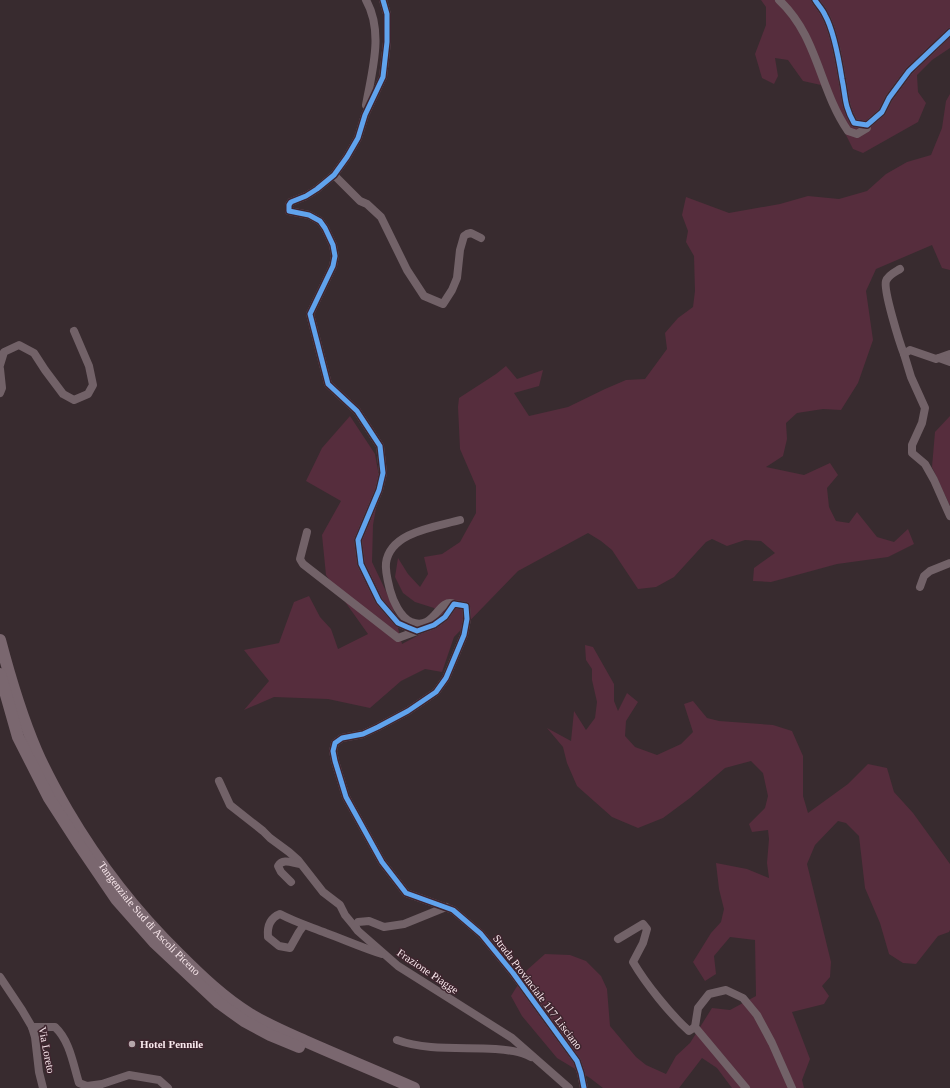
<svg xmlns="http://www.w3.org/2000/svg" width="950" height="1088" viewBox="0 0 950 1088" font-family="Georgia,serif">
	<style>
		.green { fill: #562d3d }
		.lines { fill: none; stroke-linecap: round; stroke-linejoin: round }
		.minor { stroke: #726268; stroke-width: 8 }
		.highway { stroke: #7a676f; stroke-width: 12 }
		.cycleway-casing { stroke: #3e252e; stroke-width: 8 }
		.cycleway { stroke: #60a3ed; stroke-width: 5 }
		.poi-dot { fill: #b5a6aa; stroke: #3e252e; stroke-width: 1.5 }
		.labels { text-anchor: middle; stroke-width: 3; stroke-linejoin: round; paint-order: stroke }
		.street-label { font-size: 11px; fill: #f9e8ed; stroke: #3e252e }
		.poi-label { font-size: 11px; font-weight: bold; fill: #f9e8ed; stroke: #3e252e; text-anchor: start }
	</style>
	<rect width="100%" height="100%" fill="#382b2f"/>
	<g class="green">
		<path d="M 761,0 L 950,0 L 950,48 L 932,60 L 917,75 L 918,92 L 926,103 L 918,122 L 863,153 L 853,149 L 821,85 L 803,81 L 788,60 L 775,58 L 778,76 L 774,84 L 762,78 L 755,54 L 766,25 L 766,7 Z"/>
		<path d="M 950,94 L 950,270 L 942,268 L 932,245 L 876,269 L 866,291 L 873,340 L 858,383 L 841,410 L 823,409 L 797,413 L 786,423 L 787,439 L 783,456 L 766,467 L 804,475 L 830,463 L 838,475 L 827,488 L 829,507 L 836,521 L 849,523 L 857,512 L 877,537 L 894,542 L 908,529 L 914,544 L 888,557 L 837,564 L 771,582 L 753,581 L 754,568 L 775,553 L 761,541 L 745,540 L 727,546 L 712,539 L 706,542 L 674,577 L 656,587 L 638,589 L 612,550 L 601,541 L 588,533 L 518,571 L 454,637 L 442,672 L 425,669 L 401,681 L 370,708 L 328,699 L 274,697 L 244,710 L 269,681 L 244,650 L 279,643 L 294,602 L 309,596 L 320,617 L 331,629 L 338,649 L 368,634 L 326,575 L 322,535 L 341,501 L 306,481 L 322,448 L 350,416 L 375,454 L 379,476 L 378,497 L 373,525 L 372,562 L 392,604 L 402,644 L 445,621 L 434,608 L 415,602 L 403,593 L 395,577 L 398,558 L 408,574 L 420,587 L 428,574 L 424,557 L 442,554 L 460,542 L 476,513 L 476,486 L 460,449 L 458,407 L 459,398 L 496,374 L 506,366 L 517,379 L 543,370 L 539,386 L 514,393 L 529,416 L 568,407 L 605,389 L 626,380 L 645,379 L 667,349 L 665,333 L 678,318 L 693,307 L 695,291 L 694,256 L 686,242 L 688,231 L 682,215 L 686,197 L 729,213 L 780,204 L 808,196 L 839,199 L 867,191 L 886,174 L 907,162 L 931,155 L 942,128 L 946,101 Z"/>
		<path d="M 950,416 L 950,506 L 932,467 L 935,432 Z"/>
		<path d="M 585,645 L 593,647 L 614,684 L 614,701 L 618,711 L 627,693 L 638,702 L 626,721 L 625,736 L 635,747 L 657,755 L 681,744 L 693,732 L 684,704 L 693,701 L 707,718 L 719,721 L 773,725 L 792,731 L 803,756 L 803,796 L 808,813 L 848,784 L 868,764 L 887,768 L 894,792 L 913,813 L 950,864 L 950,930 L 949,932 L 938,936 L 916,964 L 903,963 L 889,954 L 880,923 L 865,888 L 859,836 L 846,823 L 838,821 L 815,845 L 807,864 L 831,962 L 830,977 L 822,986 L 829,996 L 824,1004 L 792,1012 L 810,1059 L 802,1080 L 804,1088 L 732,1088 L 717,1068 L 702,1058 L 679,1088 L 603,1088 L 590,1078 L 557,1058 L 522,1016 L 511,996 L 527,970 L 545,954 L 570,955 L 586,961 L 601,976 L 607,989 L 610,1026 L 636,1057 L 646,1065 L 666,1074 L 676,1056 L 690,1043 L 712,1008 L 730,1010 L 756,996 L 755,940 L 730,937 L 714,956 L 716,974 L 705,981 L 693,962 L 711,933 L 721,922 L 724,909 L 719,889 L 716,863 L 747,869 L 769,878 L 767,863 L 769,839 L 768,830 L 752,832 L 749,824 L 765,808 L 768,796 L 763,773 L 751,761 L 725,768 L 690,798 L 663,818 L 638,828 L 612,817 L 577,786 L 567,763 L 563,747 L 547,728 L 571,741 L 574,711 L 586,730 L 595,718 L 597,702 L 592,680 L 592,669 L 586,660 Z"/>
	</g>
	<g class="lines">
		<g class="minor">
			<path d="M 366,0 C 384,32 372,71 366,105"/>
			<path d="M 383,0 L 387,14 L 387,42 L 383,77 L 365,115 L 358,138 L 347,157 L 334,175 L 317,189 L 306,196 L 291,202 L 289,205 L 289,211 L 309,215 L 320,221 L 325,228 L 333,245 L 335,256 L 333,266 L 310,314 L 328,384 L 357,411 L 380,446 L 383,473 L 379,490 L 358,540 L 361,564 L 379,601 L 398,623 L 407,627 L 417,631 L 434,625 L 445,617 L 454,604 L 466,606 L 467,619 L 464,635 L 446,678 L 436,692 L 408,711 L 378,727 L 363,734 L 342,738 L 335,743 L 333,751 L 335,761 L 346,797 L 382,862 L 406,893 L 453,910 L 481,934 L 513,973 L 577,1061 L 581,1073 L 584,1088"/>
			<path d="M 779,0 C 818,36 819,89 848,131 L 857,134 L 867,128 L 867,125"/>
			<path d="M 815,0 C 818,5 823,10 825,15 C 834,31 839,60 842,79 C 846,98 844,105 854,123 L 867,125 L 882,112 L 889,98 L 909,71 L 950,32"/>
			<path d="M 334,175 L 360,201 L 367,204 L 381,217 L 407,270 L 424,296 L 443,304 L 452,290 L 457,278 L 460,250 L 464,236 L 467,234 L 471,233 L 481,238"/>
			<path d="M 900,269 C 895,272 888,275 886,281 C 883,290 900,344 904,354"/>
			<path d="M 950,354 L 936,359 L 910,350 L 904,354 L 911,377 L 925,408 L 922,423 L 912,445 L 912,453 L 925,464 L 934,480 L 950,516"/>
			<path d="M 939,358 L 950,362"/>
			<path d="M 0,365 L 4,352 L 19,345 L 34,353 L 45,370 L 63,394 L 74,400 L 88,394 L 93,385 L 89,366 L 74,331"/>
			<path d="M 0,369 L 2,388 L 0,393"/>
			<path d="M 307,532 L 300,559 L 303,564 L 398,638 L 417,631"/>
			<path d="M 920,587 L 924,576 L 930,571 L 950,563"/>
			<path d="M 454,604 C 438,597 435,632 411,622 C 400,617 393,601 390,590 C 388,582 385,571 386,563 C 390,532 435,527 460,520"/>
			<path d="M 219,781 L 230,805 L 263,831 L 270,838 L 289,852 L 298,860 L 323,892 L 340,905 L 345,915 L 355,927"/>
			<path d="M 291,882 L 281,872 L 278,866 C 283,858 292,863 300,864"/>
			<path d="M 446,907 L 404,924 L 384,927 L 369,921 L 358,922 L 355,927 L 358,931 L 398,966 L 512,1038 L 569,1088"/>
			<path d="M 304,925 L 299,932 L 290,948 L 279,946 L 268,937 C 267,927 270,918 280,914 C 295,922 311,927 326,933 C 345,940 363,948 382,954"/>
			<path d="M 618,939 L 643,924 L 647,929 L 643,943 L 633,962 C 646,984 670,1014 689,1031 L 695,1027"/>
			<path d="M 0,977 L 22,1010 L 32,1027 L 35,1037 L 39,1072 L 43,1088"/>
			<path d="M 32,1027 L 55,1027 C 70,1041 73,1064 79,1083 L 87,1086 L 102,1084 L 129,1075 L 159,1080 L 168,1088"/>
			<path d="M 397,1040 C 427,1051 463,1047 495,1049 C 507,1050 520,1051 531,1057"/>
			<path d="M 746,1088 L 695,1027 L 698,1008 L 709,994 L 726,990 L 743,998 L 757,1015 L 772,1043 L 792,1088"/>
		</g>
		<g class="highway">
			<path id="s1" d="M 0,640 C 10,678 21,715 36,750 C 45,771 56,791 67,810 C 98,863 135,911 179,954 C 201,976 224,998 250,1014 C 268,1025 287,1033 305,1041 C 341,1057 378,1072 414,1088"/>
			<path d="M 0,674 L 18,737 L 49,798 L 80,846 L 116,899 L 154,942 L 219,1003 L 244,1021 L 270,1035 L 299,1047"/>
		</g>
		<g class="cycleway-casing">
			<g id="cycleway">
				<path d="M 383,0 L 387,14 L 387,42 L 383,77 L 365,115 L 358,138 L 347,157 L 334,175 L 317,189 L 306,196 L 291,202 L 289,205 L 289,211 L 309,215 L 320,221 L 325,228 L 333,245 L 335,256 L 333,266 L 310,314 L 328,384 L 357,411 L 380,446 L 383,473 L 379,490 L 358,540 L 361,564 L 379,601 L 398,623 L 407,627 L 417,631 L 434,625 L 445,617 L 454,604 L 466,606 L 467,619 L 464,635 L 446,678 L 436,692 L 408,711 L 378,727 L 363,734 L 342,738 L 335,743 L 333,751 L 335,761 L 346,797 L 382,862 L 406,893 L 453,910 L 481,934 L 513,973 L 577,1061 L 581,1073 L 584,1088"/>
				<path d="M 815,0 C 818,5 823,10 825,15 C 834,31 839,60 842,79 C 846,98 844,105 854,123 L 867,125 L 882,112 L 889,98 L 909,71 L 950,32"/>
			</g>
		</g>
		<use href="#cycleway" class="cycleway"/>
	</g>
	<circle class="poi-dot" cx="132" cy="1044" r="4"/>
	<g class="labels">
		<g class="street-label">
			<text dy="4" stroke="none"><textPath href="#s1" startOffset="320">Tangenziale Sud di Ascoli Piceno</textPath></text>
			<text transform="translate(428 971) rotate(34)" y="4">Frazione Piagge</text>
			<text transform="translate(538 992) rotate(53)" y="4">Strada Provinciale 117 Lisciano</text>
			<text transform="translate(47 1050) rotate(79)" y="4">Via Loreto</text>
		</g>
		<g class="poi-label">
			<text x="140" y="1048">Hotel Pennile</text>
		</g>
	</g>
</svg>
